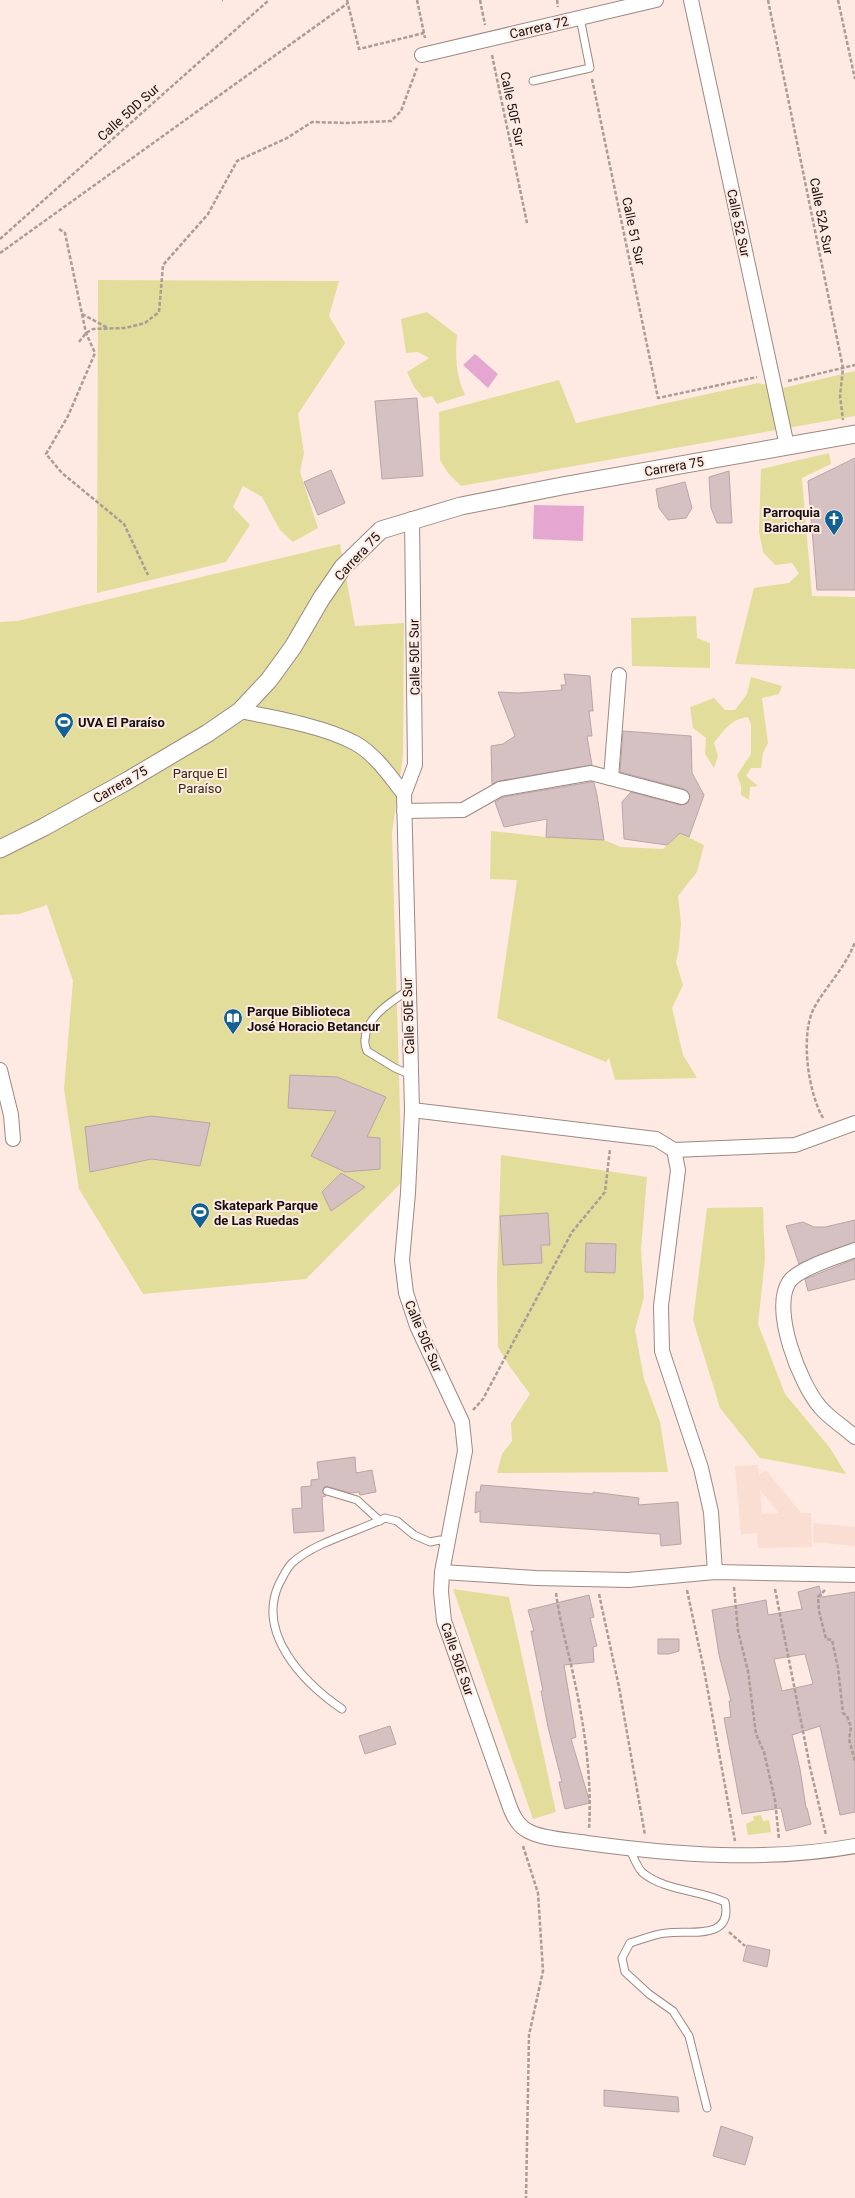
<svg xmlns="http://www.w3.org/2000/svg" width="855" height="2198" viewBox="0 0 855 2198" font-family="Roboto,sans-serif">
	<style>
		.built { fill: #faddd3; fill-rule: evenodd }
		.green { fill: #e3dd9b }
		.water { fill: #e5a7d2 }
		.building { fill: #d5c0c2; stroke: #b9a4a7; fill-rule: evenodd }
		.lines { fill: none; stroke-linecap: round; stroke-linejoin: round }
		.service-casing { stroke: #9b8982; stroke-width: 9 }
		.minor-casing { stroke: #9b8982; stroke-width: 16 }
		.tertiary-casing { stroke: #9b8982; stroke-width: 19 }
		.path { stroke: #ab9c96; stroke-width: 2.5; stroke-dasharray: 4 2; stroke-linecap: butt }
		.service { stroke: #fff; stroke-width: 7 }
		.minor { stroke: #fff; stroke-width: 14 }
		.tertiary { stroke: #fff; stroke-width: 17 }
		.labels { text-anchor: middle; stroke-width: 4; stroke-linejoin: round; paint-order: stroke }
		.street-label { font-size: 13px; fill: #150f0d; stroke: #feeae2 }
		.poi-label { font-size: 13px; font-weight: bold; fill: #150f0d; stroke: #feeae2; text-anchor: start }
		.park-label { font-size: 13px; fill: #2f2c0c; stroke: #feeae2 }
	</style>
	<rect width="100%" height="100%" fill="#feeae2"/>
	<g class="built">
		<path d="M 758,1465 L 759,1475 L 766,1470 L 801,1513 L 811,1513 L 812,1547 L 758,1548 L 757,1533 L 741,1534 L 735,1466 ZM 760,1490 L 779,1513 L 762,1514 Z"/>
		<path d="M 813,1523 L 855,1527 L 855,1546 L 813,1542 Z"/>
	</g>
	<g class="green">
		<path d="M 98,280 L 339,281 L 329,316 L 345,343 L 298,414 L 304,453 L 300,472 L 318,528 L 293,542 L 280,530 L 262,497 L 243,486 L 233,507 L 250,525 L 226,562 L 97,593 Z"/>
		<path d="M 427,312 L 457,335 C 455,356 456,376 465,395 L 437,404 L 432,396 L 423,398 L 414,387 L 407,372 L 429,358 L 418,352 L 406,353 L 401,319 Z"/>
		<path d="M 855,371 L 855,416 L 461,486 L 448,473 L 440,460 L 439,412 L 559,380 L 576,423 L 758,383 L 783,388 Z"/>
		<path d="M 829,453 L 831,464 L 802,478 L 812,596 L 855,597 L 855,669 L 735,664 L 754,588 L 789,583 L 799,573 L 792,563 L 775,565 L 763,552 L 759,532 L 761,469 Z"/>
		<path d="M 340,544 L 355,626 L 404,623 L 403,756 L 392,833 L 402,1182 L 306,1279 L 143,1294 L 79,1189 L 64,1089 L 73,981 L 47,905 L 19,914 L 0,915 L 0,622 L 17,621 Z"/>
		<path d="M 696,616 L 697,638 L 710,643 L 710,668 L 632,666 L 631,618 Z"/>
		<path d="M 751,677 L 782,686 L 779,694 L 762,698 L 768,743 L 763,753 L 761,768 L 751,768 L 746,776 L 758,786 L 750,787 L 749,800 L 741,795 L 741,786 L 737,775 L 751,754 L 751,724 L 748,717 C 731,719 724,730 714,743 L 718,756 L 714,768 L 705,754 L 706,738 L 693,728 L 690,707 L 714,698 L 725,710 L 735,710 L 747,694 Z"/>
		<path d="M 491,831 L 546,837 L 604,840 L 621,847 L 663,849 L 680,833 L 704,845 L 697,872 L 678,896 L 681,923 L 679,948 L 676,962 L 683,985 L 672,1008 L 683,1055 L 697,1078 L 615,1080 L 609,1058 L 606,1062 L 497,1018 L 517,880 L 490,879 Z"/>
		<path d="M 501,1155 L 647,1177 L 641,1249 L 644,1297 L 635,1330 L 644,1379 L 660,1422 L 668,1472 L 497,1473 L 502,1454 L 512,1441 L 511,1423 L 530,1394 L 510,1367 L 498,1347 L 497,1277 Z"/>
		<path d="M 763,1207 L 765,1259 L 758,1324 L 785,1394 L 830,1448 L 846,1474 L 760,1458 L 720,1408 L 693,1320 L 707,1208 Z"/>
		<path d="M 453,1589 L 509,1597 L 556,1812 L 533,1819 Z"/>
		<path d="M 761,1815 L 763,1821 L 769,1820 L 771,1832 L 748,1835 L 746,1824 L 754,1820 L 753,1816 Z"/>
	</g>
	<g class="water">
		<path d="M 475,354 L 498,374 L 488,388 L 463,365 Z"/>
		<path d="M 534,505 L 584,506 L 583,541 L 533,539 Z"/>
	</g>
	<g class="building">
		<path d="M 417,398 L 423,476 L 382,479 L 375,401 Z"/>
		<path d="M 855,458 L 855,590 L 817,590 L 808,481 Z"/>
		<path d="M 331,470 L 345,503 L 318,515 L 304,482 Z"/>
		<path d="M 729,471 L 732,523 L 717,523 L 711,508 L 709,477 Z"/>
		<path d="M 685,482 L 692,508 L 686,518 L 668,520 L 659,508 L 656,489 Z"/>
		<path d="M 564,674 L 590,676 L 593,711 L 589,711 L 592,736 L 587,736 L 592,765 L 499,781 L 492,784 L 491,746 L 503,744 L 515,736 L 498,692 L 518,693 L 562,690 L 561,685 L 566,685 Z"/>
		<path d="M 623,731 L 691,736 L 692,773 L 704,795 L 689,837 L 680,833 L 667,845 L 624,839 L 622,802 L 631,792 L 680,805 L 688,803 L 690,795 L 684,789 L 620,772 Z"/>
		<path d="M 591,782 L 594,783 L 597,795 L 604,840 L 546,837 L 547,819 L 504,827 L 495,802 L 503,797 Z"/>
		<path d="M 290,1075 L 337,1077 L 386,1097 L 367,1137 L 380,1138 L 380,1169 L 345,1172 L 311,1156 L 336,1111 L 288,1108 Z"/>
		<path d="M 151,1116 L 210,1123 L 200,1166 L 152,1159 L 90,1172 L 85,1127 Z"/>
		<path d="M 341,1173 L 365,1187 L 331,1211 L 322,1192 Z"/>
		<path d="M 548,1213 L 550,1245 L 541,1245 L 542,1263 L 503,1265 L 500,1216 Z"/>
		<path d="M 855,1220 L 855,1242 L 799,1264 L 786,1226 L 803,1222 L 814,1227 L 825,1227 Z"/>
		<path d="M 586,1243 L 616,1244 L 615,1273 L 585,1272 Z"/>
		<path d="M 855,1259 L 855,1279 L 808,1291 L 805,1279 Z"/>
		<path d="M 355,1457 L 356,1473 L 372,1470 L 376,1492 L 360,1495 L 359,1492 L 351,1493 L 325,1486 L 322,1492 L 326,1496 L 322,1497 L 324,1531 L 294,1533 L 292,1509 L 302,1508 L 301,1487 L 311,1486 L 311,1480 L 319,1479 L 317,1462 Z"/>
		<path d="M 481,1485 L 593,1494 L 593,1492 L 639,1498 L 638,1505 L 678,1502 L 681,1544 L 661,1546 L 660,1534 L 480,1522 L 480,1511 L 475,1513 L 476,1492 L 480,1492 Z"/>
		<path d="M 819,1586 L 822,1597 L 855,1592 L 855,1812 L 840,1815 L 820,1726 L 792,1735 L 800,1769 L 806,1808 L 807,1808 L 811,1824 L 786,1831 L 781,1808 L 742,1814 L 724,1718 L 731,1717 L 729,1701 L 731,1701 L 719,1655 L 712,1610 L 766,1600 L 768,1615 L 802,1609 L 798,1592 ZM 805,1654 L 813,1684 L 782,1691 L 774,1659 Z"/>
		<path d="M 589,1595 L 594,1617 L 590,1618 L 597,1646 L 593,1647 L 594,1662 L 564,1665 L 576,1737 L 571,1739 L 590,1803 L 565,1809 L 559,1782 L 562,1782 L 548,1727 L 541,1691 L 543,1691 L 531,1631 L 534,1631 L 528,1610 Z"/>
		<path d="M 658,1639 L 679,1639 L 679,1651 L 669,1654 L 658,1654 Z"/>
		<path d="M 390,1726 L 396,1744 L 365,1754 L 359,1736 Z"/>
		<path d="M 747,1945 L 770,1950 L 767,1967 L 743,1961 Z"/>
		<path d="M 604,2090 L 678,2097 L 679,2112 L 604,2106 Z"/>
		<path d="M 721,2126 L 753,2137 L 745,2165 L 713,2156 Z"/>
	</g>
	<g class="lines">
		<g class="service-casing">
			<g id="service">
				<path d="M 533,81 L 590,68 L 580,18"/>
				<path d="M 407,991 C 391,1002 366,1017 365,1039 C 364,1043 366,1048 367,1051 L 395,1068 L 411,1075"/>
				<path d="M 327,1491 L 357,1500 L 380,1521"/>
				<path d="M 342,1709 C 304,1683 256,1634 279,1584 C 283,1577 286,1569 292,1563 C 315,1542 357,1532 385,1518 L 397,1521 L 414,1535 L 430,1542 L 440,1540 L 448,1543"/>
				<path d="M 629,1848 C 633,1855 637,1868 643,1873 C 665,1891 700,1890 725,1902 C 733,1941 690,1930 666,1933 C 654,1934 641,1940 630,1943 L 622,1958 L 625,1972 L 649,1994 L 673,2011 L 689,2036 L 707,2108"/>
			</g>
		</g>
		<g class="minor-casing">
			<g id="minor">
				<path d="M 691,0 L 787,446"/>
				<path d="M 422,55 L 656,0"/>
				<path d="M 412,519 L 415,765 L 404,794 L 412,1110 L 408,1193 L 402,1260 L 406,1293 L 417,1326 L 462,1422 L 465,1451 L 442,1572 L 441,1592 L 444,1621 L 507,1799 C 511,1811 516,1825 528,1831 C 542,1839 570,1840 587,1843 C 675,1855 767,1862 855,1846"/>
				<path d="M 240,711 C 275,718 323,726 355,743 C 375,754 390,776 404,794"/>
				<path d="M 611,778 L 619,675"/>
				<path d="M 404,811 L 463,810 L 500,789 L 591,773 L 682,797"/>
				<path d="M 0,1070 L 11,1115 L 13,1139"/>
				<path d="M 412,1110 L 656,1139 L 674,1150 L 678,1170 L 661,1306 L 662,1351 L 701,1468 L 711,1512 L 715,1572"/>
				<path d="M 674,1150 L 795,1145 L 855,1123"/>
				<path d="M 855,1250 C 840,1256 798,1268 789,1282 C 771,1310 800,1384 820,1407 C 829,1418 844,1427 855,1437"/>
				<path d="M 442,1572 L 536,1578 L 628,1580 L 715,1572 L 855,1575"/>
			</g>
		</g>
		<g class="tertiary-casing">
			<path id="tertiary" d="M 0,849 L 44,827 L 127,781 L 208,733 L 240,711 L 269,680 L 293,647 L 321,599 L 343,567 L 381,530 L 461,506 L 562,486 L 855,434"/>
		</g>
		<g class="path">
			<path d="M 222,0 L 223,0"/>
			<path d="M 347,0 L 359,49 L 424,33"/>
			<path d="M 417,0 L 425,38"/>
			<path d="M 480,0 L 485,25"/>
			<path d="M 557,0 L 558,7"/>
			<path d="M 768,0 L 843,368 L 840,396 L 843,420"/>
			<path d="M 838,0 L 855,79"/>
			<path d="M 492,55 L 527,223"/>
			<path d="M 592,79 L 658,398 L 757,377"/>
			<path d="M 59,229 L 65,233 L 86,333 L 95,353 L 68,416 L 46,454 L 62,473 L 124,524 L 148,575"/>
			<path d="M 0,239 L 269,0"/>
			<path d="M 0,253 L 348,3"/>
			<path d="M 82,314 L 108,328"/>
			<path d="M 79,342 L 86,333 L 93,329 L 125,328 L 145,323 L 159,312 L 163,265 L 208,214 L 237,161 L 287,138 L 312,122 L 347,123 L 391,121 L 401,111 L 417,68"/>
			<path d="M 788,381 L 855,365"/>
			<path d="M 823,1118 C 808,1092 800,1035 814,1008 C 826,986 846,967 855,942"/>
			<path d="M 473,1410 L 483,1399 L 572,1232 L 605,1192 L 610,1149"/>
			<path d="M 734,1587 L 738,1631 L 748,1671 L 756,1734 L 764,1752 L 775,1800 L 779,1839"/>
			<path d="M 775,1589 L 810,1767 L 826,1835"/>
			<path d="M 687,1590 L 705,1675 L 735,1841"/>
			<path d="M 825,1590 L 818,1597 L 819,1611 L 826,1639 L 832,1640 L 838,1668 L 843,1713 L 847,1716 L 851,1727 L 849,1739 L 855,1762"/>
			<path d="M 556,1593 C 560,1623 569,1653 575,1683 C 585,1730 592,1780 589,1829"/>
			<path d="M 599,1594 L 619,1687 L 645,1835"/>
			<path d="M 523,1846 L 538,1893 L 543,1971 L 529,2035 L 526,2198"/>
			<path d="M 729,1932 L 745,1946"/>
		</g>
		<use href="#service" class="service"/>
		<use href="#minor" class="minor"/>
		<use href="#tertiary" class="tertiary"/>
	</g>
	<defs>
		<g id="church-pin" transform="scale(1)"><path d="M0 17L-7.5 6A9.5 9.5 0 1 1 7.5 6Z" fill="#136193" stroke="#feeae2"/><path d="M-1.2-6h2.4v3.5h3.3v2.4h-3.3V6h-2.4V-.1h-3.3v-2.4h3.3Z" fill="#fff"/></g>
		<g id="stadium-pin" transform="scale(1)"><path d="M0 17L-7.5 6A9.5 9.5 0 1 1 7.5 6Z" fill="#136193" stroke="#feeae2"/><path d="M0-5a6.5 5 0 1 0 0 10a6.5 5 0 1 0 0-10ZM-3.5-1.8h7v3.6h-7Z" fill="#fff"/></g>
		<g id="library-pin" transform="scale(1)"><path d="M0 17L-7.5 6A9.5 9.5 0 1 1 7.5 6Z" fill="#136193" stroke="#feeae2"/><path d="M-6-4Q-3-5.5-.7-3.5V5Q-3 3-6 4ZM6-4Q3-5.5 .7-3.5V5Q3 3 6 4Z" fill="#fff"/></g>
	</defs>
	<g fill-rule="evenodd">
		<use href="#church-pin" x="834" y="519"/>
		<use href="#stadium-pin" x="64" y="722"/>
		<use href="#library-pin" x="233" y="1018"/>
		<use href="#stadium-pin" x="200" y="1212"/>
	</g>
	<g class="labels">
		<g class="street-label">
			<text transform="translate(539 27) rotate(-13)" y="5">Carrera 72</text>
			<text transform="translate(513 109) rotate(78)" y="5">Calle 50F Sur</text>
			<text transform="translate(128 112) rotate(-42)" y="5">Calle 50D Sur</text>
			<text transform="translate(822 216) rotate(79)" y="5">Calle 52A Sur</text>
			<text transform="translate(739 223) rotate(78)" y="5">Calle 52 Sur</text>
			<text transform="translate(634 231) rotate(78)" y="5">Calle 51 Sur</text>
			<text transform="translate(674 466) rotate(-10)" y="5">Carrera 75</text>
			<text transform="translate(357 556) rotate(-47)" y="5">Carrera 75</text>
			<text transform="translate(414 657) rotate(-91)" y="5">Calle 50E Sur</text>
			<text transform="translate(120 784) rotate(-30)" y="5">Carrera 75</text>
			<text transform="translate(408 1016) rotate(-92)" y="5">Calle 50E Sur</text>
			<text transform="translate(424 1336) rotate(67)" y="5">Calle 50E Sur</text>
			<text transform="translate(458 1659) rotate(71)" y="5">Calle 50E Sur</text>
		</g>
		<g class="poi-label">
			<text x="820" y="517" text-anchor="end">Parroquia<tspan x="820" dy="15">Barichara</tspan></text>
			<text x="78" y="727">UVA El Paraíso</text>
			<text x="247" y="1016">Parque Biblioteca<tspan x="247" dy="15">José Horacio Betancur</tspan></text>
			<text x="214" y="1210">Skatepark Parque<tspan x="214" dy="15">de Las Ruedas</tspan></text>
		</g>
		<g class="park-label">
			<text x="200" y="778">Parque El<tspan x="200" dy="15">Paraíso</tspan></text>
		</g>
	</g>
</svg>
